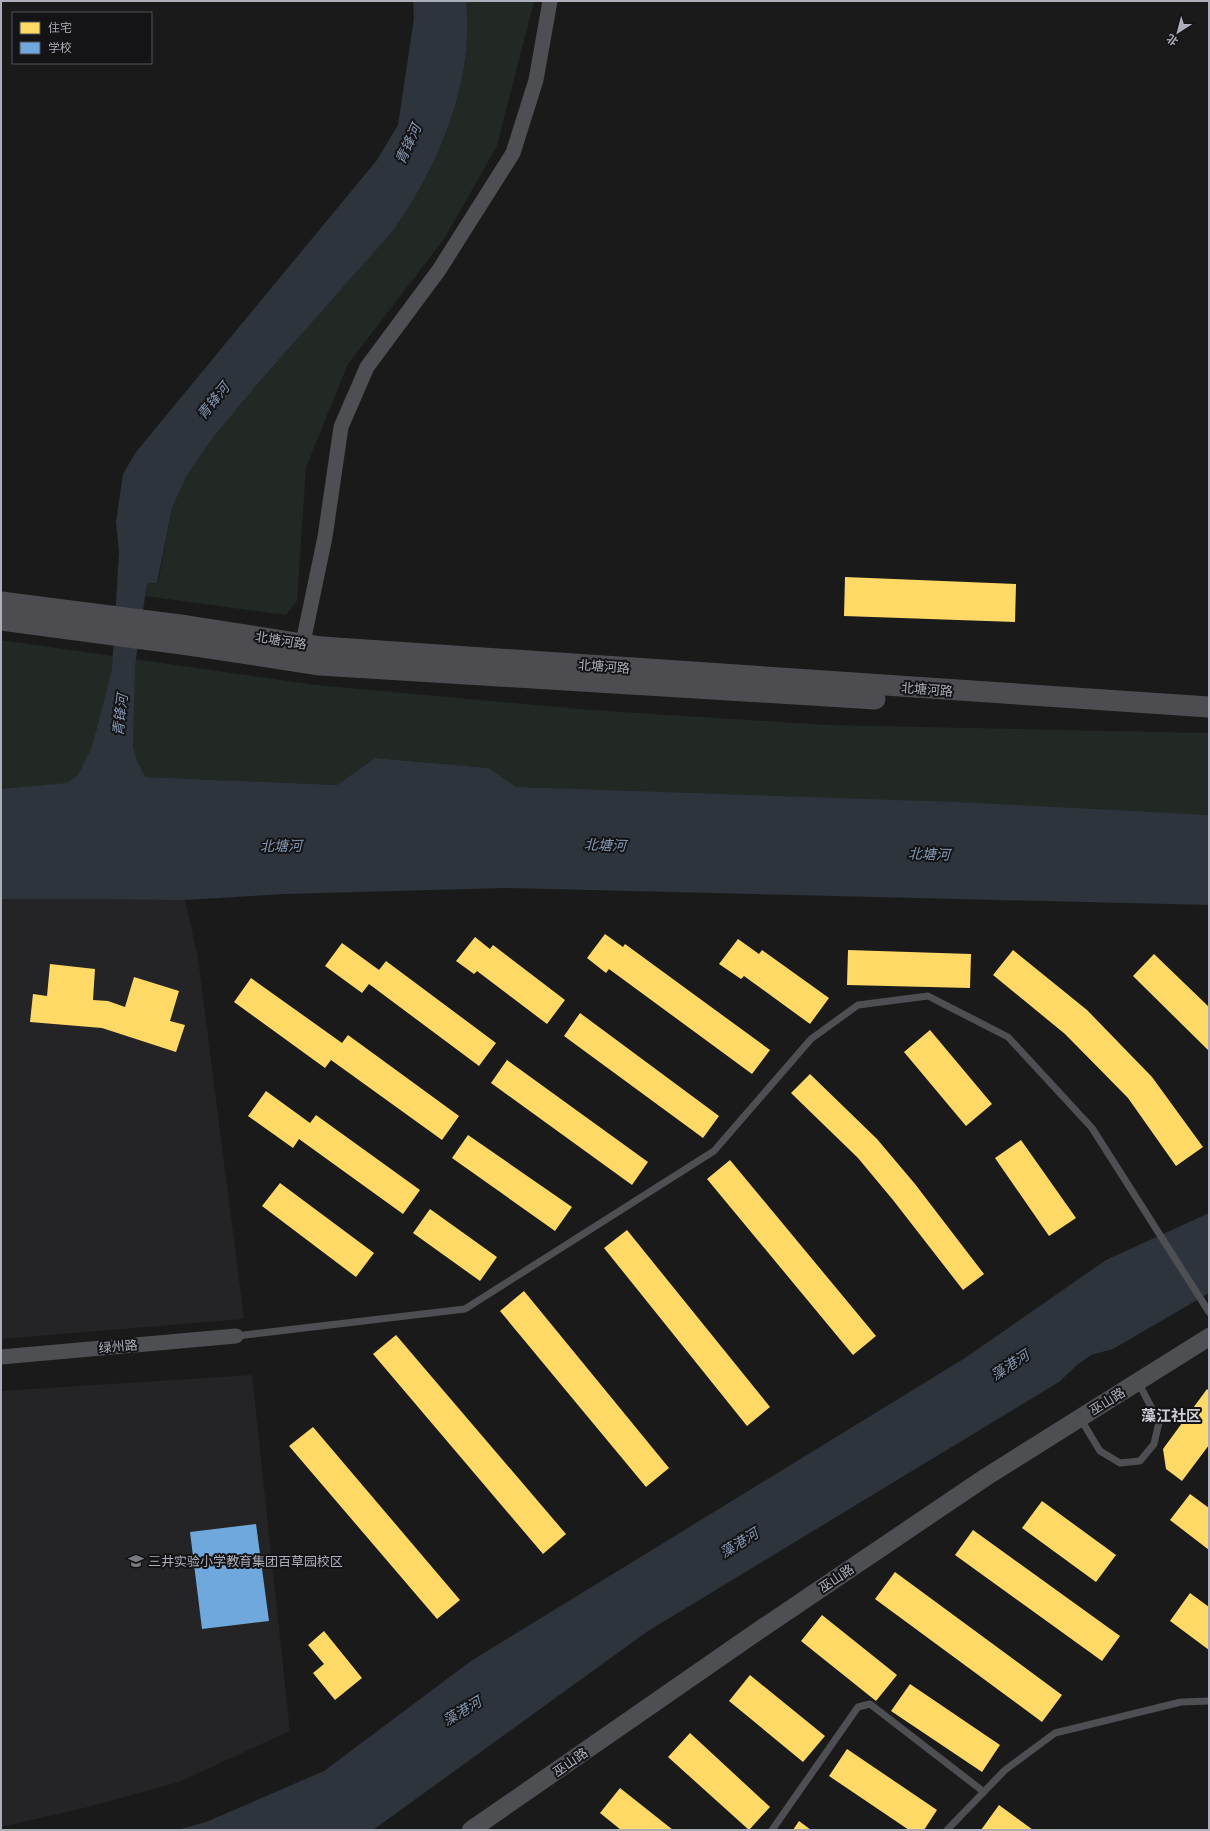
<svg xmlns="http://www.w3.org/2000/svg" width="1210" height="1831" viewBox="0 0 1210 1831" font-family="'IBM Plex Sans','Noto Sans SC',sans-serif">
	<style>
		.built { fill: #242426 }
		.green { fill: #222924 }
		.water { fill: #2d343c }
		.homes { fill: #ffd966 }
		.schools { fill: #6fa8dc }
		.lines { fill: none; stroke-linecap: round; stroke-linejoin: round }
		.service { stroke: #4e4f53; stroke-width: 7 }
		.minor { stroke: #4e4f53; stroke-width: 15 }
		.tertiary { stroke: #4e4f53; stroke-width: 18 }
		.secondary { stroke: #4d4d51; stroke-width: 21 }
		.labels { text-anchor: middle; stroke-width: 4; stroke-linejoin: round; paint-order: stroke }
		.street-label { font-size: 13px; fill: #acafba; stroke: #141416 }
		.poi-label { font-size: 13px; fill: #acafba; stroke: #141416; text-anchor: start }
		.water-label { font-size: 14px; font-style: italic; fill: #8499b4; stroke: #141416 }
		.quarter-label { font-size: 15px; font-weight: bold; fill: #cdced6; stroke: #141416 }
	</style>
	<rect width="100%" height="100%" fill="#1a1a1a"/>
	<g class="built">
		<path d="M 1,899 L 185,900 L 198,958 L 244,1319 L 1,1339 Z"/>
		<path d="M 252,1375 L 290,1731 L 179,1782 L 88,1807 L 1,1827 L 1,1391 Z"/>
	</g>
	<g class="green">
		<path d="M 466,1 L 534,1 L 497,146 L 444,239 L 348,364 L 306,467 L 297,601 L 286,615 L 145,596 L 147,583 L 158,583 L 172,508 L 186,477 L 211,440 L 260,381 L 392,232 C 438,168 475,81 466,1 Z"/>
		<path d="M 1,640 L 316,685 L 591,710 L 829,725 L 1209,733 L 1209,815 L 516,787 L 489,768 L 375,758 L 337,785 L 145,777 L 1,789 Z"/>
	</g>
	<g class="water">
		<path d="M 413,1 L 466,1 C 475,81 438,168 392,232 L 260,381 L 211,440 L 186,477 L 172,508 L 157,583 L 147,583 L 135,666 L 133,747 L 137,761 L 145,777 L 337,785 L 375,758 L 489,768 L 516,787 L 956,802 L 1209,815 L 1209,905 L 505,888 L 284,894 L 185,900 L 1,899 L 1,789 L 67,783 L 78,775 L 92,747 L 112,670 L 119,552 L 116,522 L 123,474 L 136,452 L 377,160 L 398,125 L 414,18 Z"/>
		<path d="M 1209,1213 L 1209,1293 L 1113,1349 L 1091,1355 L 1077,1365 L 1059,1382 L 648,1631 L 373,1830 L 177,1830 L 206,1822 L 324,1771 L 471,1661 L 965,1358 L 1106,1260 Z"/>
	</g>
	<g class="homes">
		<path d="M 845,577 L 1016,584 L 1015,622 L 844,616 Z"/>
		<path d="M 605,934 L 623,947 L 625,944 L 770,1050 L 752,1074 L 609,969 L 606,973 L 587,958 Z"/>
		<path d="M 475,937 L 490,949 L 493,945 L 565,1000 L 547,1024 L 477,971 L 474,974 L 456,961 Z"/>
		<path d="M 738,939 L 759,954 L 762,950 L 829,998 L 810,1024 L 744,976 L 741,979 L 719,964 Z"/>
		<path d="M 342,943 L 379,970 L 386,961 L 496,1043 L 479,1066 L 369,984 L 362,993 L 325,966 Z"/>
		<path d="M 848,950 L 971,954 L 970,988 L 847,985 Z"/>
		<path d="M 1013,950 L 1087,1010 L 1152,1077 L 1203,1147 L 1176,1166 L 1128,1098 L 1065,1034 L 993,975 Z"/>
		<path d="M 1154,954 L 1209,1007 L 1209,1051 L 1133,976 Z"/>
		<path d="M 50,964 L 95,969 L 93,1000 L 108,1001 L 125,1007 L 134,977 L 179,991 L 170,1021 L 185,1025 L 176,1052 L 102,1028 L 30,1022 L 33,994 L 47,996 Z"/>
		<path d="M 251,978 L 342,1043 L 348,1035 L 459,1116 L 442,1140 L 331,1060 L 325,1068 L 234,1002 Z"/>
		<path d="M 580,1013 L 719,1116 L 703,1138 L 564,1036 Z"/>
		<path d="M 930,1030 L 992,1104 L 966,1126 L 904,1052 Z"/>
		<path d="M 507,1060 L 648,1162 L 632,1185 L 491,1083 Z"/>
		<path d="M 810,1074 L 877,1139 L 915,1184 L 984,1274 L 963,1290 L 893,1200 L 858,1158 L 791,1093 Z"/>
		<path d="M 266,1091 L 310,1123 L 316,1115 L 420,1190 L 403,1214 L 299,1139 L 293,1148 L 248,1116 Z"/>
		<path d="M 468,1135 L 572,1207 L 555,1231 L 452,1158 Z"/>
		<path d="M 1021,1140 L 1076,1218 L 1049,1236 L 995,1158 Z"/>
		<path d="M 730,1160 L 876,1336 L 853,1355 L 707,1179 Z"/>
		<path d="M 280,1183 L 374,1253 L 356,1277 L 262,1206 Z"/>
		<path d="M 430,1209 L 497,1257 L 480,1281 L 413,1233 Z"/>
		<path d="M 627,1230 L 770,1407 L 747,1426 L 604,1248 Z"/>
		<path d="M 524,1291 L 669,1468 L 646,1487 L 500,1311 Z"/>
		<path d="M 396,1335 L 566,1534 L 543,1554 L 373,1354 Z"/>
		<path d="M 1207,1389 L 1209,1391 L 1209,1445 L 1182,1481 L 1166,1469 L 1163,1449 Z"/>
		<path d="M 313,1427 L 460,1600 L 437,1619 L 289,1446 Z"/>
		<path d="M 1190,1494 L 1209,1508 L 1209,1550 L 1170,1520 Z"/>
		<path d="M 1042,1501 L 1116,1555 L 1096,1582 L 1022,1528 Z"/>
		<path d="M 973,1530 L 1120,1636 L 1102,1661 L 955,1555 Z"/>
		<path d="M 895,1572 L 1062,1695 L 1042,1722 L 875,1599 Z"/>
		<path d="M 1190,1593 L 1209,1607 L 1209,1650 L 1170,1621 Z"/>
		<path d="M 822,1615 L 897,1675 L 876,1701 L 801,1641 Z"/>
		<path d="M 324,1631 L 362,1678 L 335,1700 L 313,1673 L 324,1664 L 308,1645 Z"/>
		<path d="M 750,1675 L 825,1736 L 803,1762 L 729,1701 Z"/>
		<path d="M 910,1684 L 1000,1745 L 982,1772 L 891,1711 Z"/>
		<path d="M 690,1733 L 770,1807 L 749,1830 L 668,1757 Z"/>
		<path d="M 847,1749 L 937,1810 L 924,1830 L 909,1830 L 829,1776 Z"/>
		<path d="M 620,1788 L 673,1830 L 621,1830 L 600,1813 Z"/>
		<path d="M 999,1805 L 1033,1830 L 981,1830 Z"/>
		<path d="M 799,1821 L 811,1830 L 793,1830 Z"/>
	</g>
	<path class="schools" d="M 256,1524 L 269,1621 L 202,1629 L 190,1532 Z"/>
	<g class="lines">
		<g class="service">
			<path d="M 236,1336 L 465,1309 L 714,1151 L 811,1039 L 858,1005 L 928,996 L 1008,1037 L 1092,1128 L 1209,1312"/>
			<path d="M 1080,1418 L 1100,1451 L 1120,1463 L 1140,1461 L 1154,1444 L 1159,1422 L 1138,1382"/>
			<path d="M 772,1830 L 858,1707 L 870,1704 L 984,1792"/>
			<path d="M 947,1830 L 1005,1770 L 1055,1733 L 1181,1702 L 1209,1701"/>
		</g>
		<g class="minor">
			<path d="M 301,652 L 325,537 L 341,427 L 367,367 L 439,270 L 513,153 L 536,80 L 550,1"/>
			<path d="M 1,1357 L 236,1336"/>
		</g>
		<path class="tertiary" d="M 471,1830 L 758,1631 L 986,1477 L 1209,1337"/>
		<g class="secondary">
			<path d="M 1,602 L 188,626 L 322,647 L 1209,707"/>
			<path d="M 1,620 L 189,645 L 320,665 L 875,699"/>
		</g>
	</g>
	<defs>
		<g id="school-bare" transform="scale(1.2)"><path d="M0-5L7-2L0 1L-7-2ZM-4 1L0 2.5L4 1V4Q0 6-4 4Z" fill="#797b82" stroke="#141416" stroke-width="2.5" paint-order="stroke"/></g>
	</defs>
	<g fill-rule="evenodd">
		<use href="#school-bare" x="136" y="1561"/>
	</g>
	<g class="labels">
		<g class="street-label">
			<text transform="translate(281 640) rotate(9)" y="5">北塘河路</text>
			<text transform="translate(604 666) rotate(4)" y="5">北塘河路</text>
			<text transform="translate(927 689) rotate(4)" y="5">北塘河路</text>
			<text transform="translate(118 1346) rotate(-5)" y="5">绿州路</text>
			<text transform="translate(1107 1401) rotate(-32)" y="5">巫山路</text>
			<text transform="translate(836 1578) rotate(-34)" y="5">巫山路</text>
			<text transform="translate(570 1762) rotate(-35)" y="5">巫山路</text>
		</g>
		<g class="poi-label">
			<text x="148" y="1566">三井实验小学教育集团百草园校区</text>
		</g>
		<g class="water-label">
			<text transform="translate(408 144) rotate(-65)" y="5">青锋河</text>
			<text transform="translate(213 401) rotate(-51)" y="5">青锋河</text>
			<text transform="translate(120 715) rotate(-83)" y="5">青锋河</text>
			<text transform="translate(605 845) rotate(2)" y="5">北塘河</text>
			<text transform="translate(281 846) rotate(-1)" y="5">北塘河</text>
			<text transform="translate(929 854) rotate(2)" y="5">北塘河</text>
			<text transform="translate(1010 1365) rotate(-33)" y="5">藻港河</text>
			<text transform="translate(739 1543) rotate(-32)" y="5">藻港河</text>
			<text transform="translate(462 1711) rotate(-31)" y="5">藻港河</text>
		</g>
		<g class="quarter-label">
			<text x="1171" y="1421">藻江社区</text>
		</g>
	</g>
	<rect width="1210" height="1831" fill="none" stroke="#acafba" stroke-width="4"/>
	<rect x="12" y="12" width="140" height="52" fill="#141416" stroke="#515258"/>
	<rect x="20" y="22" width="20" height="12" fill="#ffd966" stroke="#515258"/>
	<text x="48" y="32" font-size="12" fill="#acafba">住宅</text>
	<rect x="20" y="42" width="20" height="12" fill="#6fa8dc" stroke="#515258"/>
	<text x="48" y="52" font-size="12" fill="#acafba">学校</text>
	<g transform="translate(1178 32) rotate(216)" stroke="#141416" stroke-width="3" paint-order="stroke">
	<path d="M0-3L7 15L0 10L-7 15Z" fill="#acafba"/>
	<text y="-6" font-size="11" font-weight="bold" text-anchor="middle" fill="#acafba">北</text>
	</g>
</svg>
